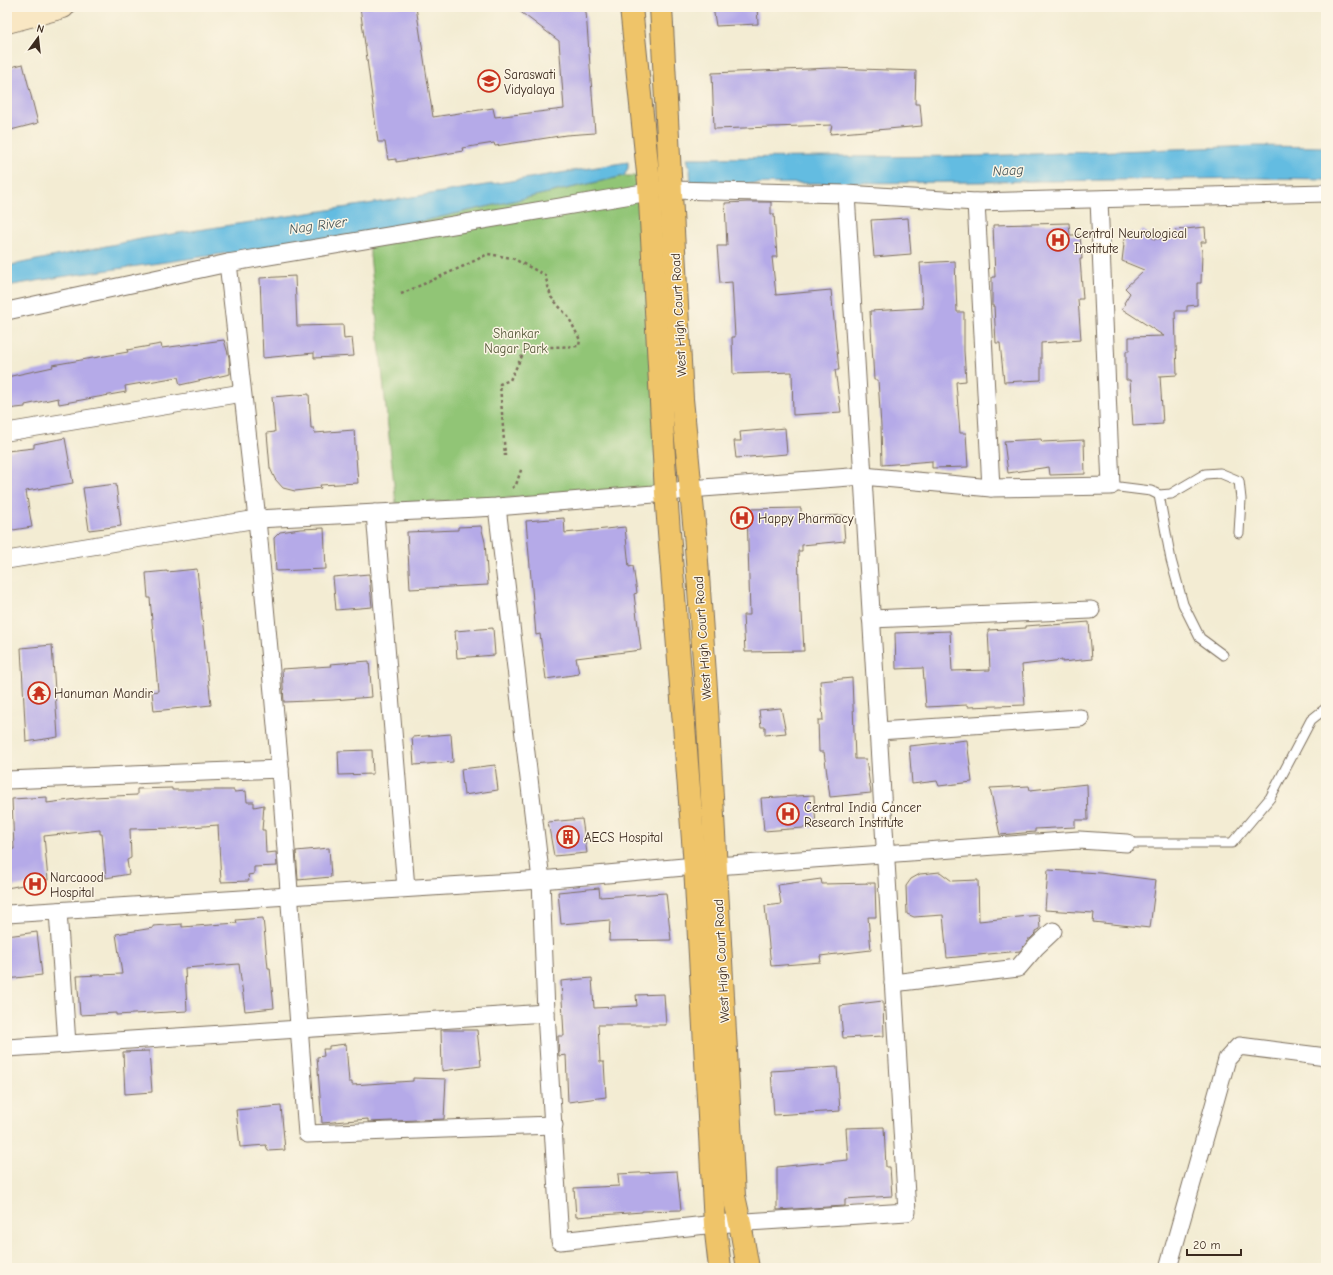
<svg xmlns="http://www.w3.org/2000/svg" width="1333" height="1275" viewBox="0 0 1333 1275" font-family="'Comic Neue',sans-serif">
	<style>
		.green { fill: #91c576; stroke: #66784a }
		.water { fill: #64bce1; stroke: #507380 }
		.building { fill: #b5aae8 }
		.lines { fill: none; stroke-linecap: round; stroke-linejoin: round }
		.service-casing { stroke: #7b6e5d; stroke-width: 11 }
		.minor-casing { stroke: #7b6e5d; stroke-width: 19 }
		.secondary-casing { stroke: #7b6e5d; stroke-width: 24 }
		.primary-casing { stroke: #7b6e5d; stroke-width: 24 }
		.path { stroke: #7b6e5d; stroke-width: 2.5; stroke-dasharray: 3 3; stroke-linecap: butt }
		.service { stroke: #fff; stroke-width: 9 }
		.minor { stroke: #fff; stroke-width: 17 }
		.secondary { stroke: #f9e7c3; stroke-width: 22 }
		.primary { stroke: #efc469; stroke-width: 22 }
		.labels { text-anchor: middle; stroke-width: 3; stroke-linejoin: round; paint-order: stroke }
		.poi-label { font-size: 13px; fill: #3b2a1e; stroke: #fcf5e5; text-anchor: start }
		.street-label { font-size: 13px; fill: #3b2a1e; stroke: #fcf5e5 }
		.park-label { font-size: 13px; fill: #555838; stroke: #fcf5e5 }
		.water-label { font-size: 14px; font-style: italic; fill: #475658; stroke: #fcf5e5 }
	</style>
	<rect width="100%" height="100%" fill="#fcf5e5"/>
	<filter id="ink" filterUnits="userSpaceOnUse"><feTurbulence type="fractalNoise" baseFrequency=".025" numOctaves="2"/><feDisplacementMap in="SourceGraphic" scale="8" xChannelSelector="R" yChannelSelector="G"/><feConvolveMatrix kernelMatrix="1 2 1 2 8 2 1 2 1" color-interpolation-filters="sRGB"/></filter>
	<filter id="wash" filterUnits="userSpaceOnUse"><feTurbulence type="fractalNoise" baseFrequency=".012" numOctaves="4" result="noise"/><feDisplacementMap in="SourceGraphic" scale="16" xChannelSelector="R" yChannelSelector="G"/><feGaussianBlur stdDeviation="0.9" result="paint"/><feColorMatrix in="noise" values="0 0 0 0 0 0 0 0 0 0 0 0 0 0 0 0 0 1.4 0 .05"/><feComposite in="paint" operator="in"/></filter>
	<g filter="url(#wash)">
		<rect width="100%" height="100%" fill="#f3ecd3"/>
		<path class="green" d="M 624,176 L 642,176 L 662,490 L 396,504 L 370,255 L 370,233 Z"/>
		<g class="water">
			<path d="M 1257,146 L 1326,147 L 1326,179 L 1257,178 L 977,182 L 691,184 L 690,169 L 687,158 L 980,156 Z"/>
			<path d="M 628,162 L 628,168 L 624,176 L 370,233 L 60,277 L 7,286 L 7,266 L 146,238 L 400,199 Z"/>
		</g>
		<g id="blocks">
			<g class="building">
				<path d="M 360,7 L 416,7 L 433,117 L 493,108 L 495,117 L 564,109 L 559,41 L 514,7 L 579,7 L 586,12 L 595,133 L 566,135 L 495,146 L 494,143 L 462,148 L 463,151 L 396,162 L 396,159 L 388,160 L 385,142 L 378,142 Z"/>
				<path d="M 713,7 L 757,7 L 758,24 L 716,26 Z"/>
				<path d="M 23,64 L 38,123 L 7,131 L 7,68 Z"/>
				<path d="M 832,68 L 916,71 L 915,104 L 920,104 L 922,126 L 830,134 L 832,125 L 714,129 L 712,73 Z"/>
				<path d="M 747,202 L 771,202 L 771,214 L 774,214 L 777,257 L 772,257 L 776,295 L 831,290 L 839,370 L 835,370 L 841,412 L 793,415 L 792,372 L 733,374 L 732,337 L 735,337 L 732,282 L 720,283 L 717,246 L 727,246 L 725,203 Z"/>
				<path d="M 908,218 L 911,254 L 874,257 L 871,220 Z"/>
				<path d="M 1069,223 L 1070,235 L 1080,235 L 1082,259 L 1080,259 L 1083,299 L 1078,299 L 1081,340 L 1041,343 L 1041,380 L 1004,382 L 1000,343 L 996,343 L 994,306 L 992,306 L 992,277 L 995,277 L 993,225 Z"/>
				<path d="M 1205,227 L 1206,242 L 1201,242 L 1202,253 L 1201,283 L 1197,283 L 1197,305 L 1187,306 L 1187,311 L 1175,311 L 1177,375 L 1160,376 L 1163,424 L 1133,426 L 1130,380 L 1126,380 L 1126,351 L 1129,351 L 1129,337 L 1164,336 L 1122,309 L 1125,304 L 1124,303 L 1130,293 L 1125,288 L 1144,270 L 1122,261 L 1124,244 L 1123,242 L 1131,232 L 1137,237 L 1143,230 L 1154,239 L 1176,238 L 1175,230 Z"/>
				<path d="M 955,261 L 957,312 L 964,312 L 964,351 L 966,381 L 956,382 L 960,433 L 966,433 L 968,467 L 932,468 L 932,461 L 882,465 L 881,426 L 878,380 L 874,380 L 870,311 L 923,308 L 920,263 Z"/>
				<path d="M 295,276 L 297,326 L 343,325 L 344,339 L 352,338 L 354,356 L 314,358 L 314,353 L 263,358 L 260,278 Z"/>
				<path d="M 224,340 L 229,357 L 230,374 L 180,385 L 178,377 L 125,386 L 126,392 L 59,404 L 58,398 L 25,405 L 25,407 L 7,409 L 7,377 L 53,367 L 52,365 L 128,352 L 127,350 L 161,344 L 162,348 Z"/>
				<path d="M 309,394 L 311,428 L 314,428 L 315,433 L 354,430 L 358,483 L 320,485 L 321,488 L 295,491 L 283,488 L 275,479 L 270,468 L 267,433 L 275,432 L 272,397 Z"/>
				<path d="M 785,428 L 787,454 L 736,458 L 734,441 L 741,441 L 740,432 Z"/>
				<path d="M 65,438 L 73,483 L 26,491 L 32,527 L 7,531 L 7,451 L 34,448 L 34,444 Z"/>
				<path d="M 1041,439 L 1042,442 L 1084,440 L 1085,474 L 1050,475 L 1049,467 L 1008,473 L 1004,441 Z"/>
				<path d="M 116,484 L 121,526 L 89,530 L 83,488 Z"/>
				<path d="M 801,508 L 801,518 L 843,515 L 845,541 L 802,545 L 802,551 L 798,551 L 800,613 L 802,613 L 804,651 L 745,652 L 743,615 L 750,615 L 747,509 Z"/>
				<path d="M 564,518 L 565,533 L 625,527 L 629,567 L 633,566 L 637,593 L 634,594 L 641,650 L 576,658 L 579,674 L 546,679 L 540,634 L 536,635 L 526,521 Z"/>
				<path d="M 481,526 L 485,542 L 488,585 L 410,589 L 407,532 L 458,530 L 458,527 Z"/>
				<path d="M 324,528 L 326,569 L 276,571 L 274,538 L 280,532 L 300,529 Z"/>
				<path d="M 197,569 L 211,705 L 154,711 L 152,692 L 158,691 L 150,598 L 148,598 L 146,573 L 167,571 L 167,572 Z"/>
				<path d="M 369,574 L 372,607 L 336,610 L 333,577 Z"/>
				<path d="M 1089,622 L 1092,659 L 1062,662 L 1062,660 L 1022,665 L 1025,705 L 968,707 L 967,705 L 926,707 L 923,668 L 896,669 L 895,633 L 950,631 L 952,671 L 990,670 L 988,630 L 1026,628 L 1026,626 L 1052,624 L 1052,625 Z"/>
				<path d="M 493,628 L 495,655 L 457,658 L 455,631 Z"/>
				<path d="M 52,645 L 58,737 L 26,742 L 21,648 Z"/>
				<path d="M 369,661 L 372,697 L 333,700 L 284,702 L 282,669 L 331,666 L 330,664 Z"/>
				<path d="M 852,678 L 855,759 L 866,759 L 871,793 L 830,797 L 824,752 L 819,752 L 818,720 L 823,720 L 820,681 Z"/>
				<path d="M 781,708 L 786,733 L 765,735 L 765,727 L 761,727 L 759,710 Z"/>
				<path d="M 451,734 L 453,762 L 414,765 L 412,737 Z"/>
				<path d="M 967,740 L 972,782 L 939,786 L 937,781 L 912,784 L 909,746 Z"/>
				<path d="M 372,750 L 373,774 L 339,775 L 338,751 Z"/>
				<path d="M 495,765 L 498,790 L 464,795 L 461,769 Z"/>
				<path d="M 1087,784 L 1088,820 L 1075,820 L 1075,827 L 1035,829 L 1035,832 L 1000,835 L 990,788 L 1029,786 L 1030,790 Z"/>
				<path d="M 172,788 L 172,790 L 234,790 L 234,792 L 246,791 L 247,802 L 254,802 L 254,807 L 264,805 L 262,830 L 265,830 L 266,853 L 276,852 L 277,866 L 254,867 L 254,874 L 248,875 L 249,881 L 221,882 L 218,825 L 177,828 L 130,829 L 131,858 L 127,860 L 129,874 L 106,878 L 102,834 L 100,834 L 100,830 L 44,836 L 48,880 L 7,888 L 7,850 L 14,849 L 12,799 L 47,797 L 47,803 L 93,797 L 137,795 L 137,789 Z"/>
				<path d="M 814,795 L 816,827 L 764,831 L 761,798 Z"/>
				<path d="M 582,819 L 587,853 L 554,856 L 548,822 Z"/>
				<path d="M 329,848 L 331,877 L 298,880 L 296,851 Z"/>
				<path d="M 1048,870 L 1100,873 L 1156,880 L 1150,928 L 1093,922 L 1094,913 L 1045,910 Z"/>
				<path d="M 940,872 L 952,881 L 978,880 L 979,921 L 1039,915 L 1040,929 L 1036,931 L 1036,933 L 1030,939 L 1028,939 L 1028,941 L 1020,951 L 947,958 L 943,915 L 914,917 L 907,914 L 906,886 L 911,879 L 920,874 Z"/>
				<path d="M 821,879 L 822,884 L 875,883 L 876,917 L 868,917 L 871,950 L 820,956 L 821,962 L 771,966 L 765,906 L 781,904 L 778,885 Z"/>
				<path d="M 599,888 L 600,897 L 666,893 L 671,940 L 609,941 L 610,920 L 561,924 L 558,892 Z"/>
				<path d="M 263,918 L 268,968 L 270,968 L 274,1008 L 245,1011 L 239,964 L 185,968 L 187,1011 L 116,1015 L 116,1013 L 80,1015 L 77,976 L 122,974 L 116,934 L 153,928 L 153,926 L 182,924 L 182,927 L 237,923 L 236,920 Z"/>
				<path d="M 37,932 L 42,975 L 7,979 L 7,936 Z"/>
				<path d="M 592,978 L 594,1008 L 637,1006 L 636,995 L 664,994 L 666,1025 L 598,1025 L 600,1062 L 604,1062 L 606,1097 L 568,1102 L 566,1055 L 559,1056 L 558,1036 L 564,1036 L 561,981 Z"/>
				<path d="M 883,1001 L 884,1036 L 843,1038 L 840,1006 Z"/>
				<path d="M 441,1030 L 477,1030 L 481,1066 L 442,1071 Z"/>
				<path d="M 346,1044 L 349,1082 L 352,1082 L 352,1085 L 413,1081 L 413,1078 L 446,1079 L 444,1119 L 368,1122 L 368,1119 L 322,1123 L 317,1057 L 324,1056 L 323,1049 L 329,1049 L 329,1046 Z"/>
				<path d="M 149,1051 L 152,1092 L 125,1094 L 123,1052 Z"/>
				<path d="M 837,1067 L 840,1111 L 774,1115 L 771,1071 Z"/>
				<path d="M 281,1106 L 285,1150 L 268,1151 L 266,1145 L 240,1147 L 236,1110 Z"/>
				<path d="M 884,1127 L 886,1167 L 890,1167 L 892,1196 L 845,1199 L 845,1206 L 777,1210 L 777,1167 L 848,1160 L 846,1128 Z"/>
				<path d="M 677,1171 L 681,1210 L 642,1211 L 642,1212 L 576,1217 L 574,1188 L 619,1186 L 618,1174 Z"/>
			</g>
		</g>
	</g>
	<g filter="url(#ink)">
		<use href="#blocks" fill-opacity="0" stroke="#7b6e5d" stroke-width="1"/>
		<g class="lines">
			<g class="service-casing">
				<g id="service">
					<path d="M 1111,486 L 1151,491 L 1159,495 L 1171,494 L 1205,474 L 1220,473 L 1239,481 L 1241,499 L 1239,533"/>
					<path d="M 1159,495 L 1171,560 L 1183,604 L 1200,638 L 1223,655"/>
					<path d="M 1127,843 L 1232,843 L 1270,798 L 1311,720 L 1326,708"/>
				</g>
			</g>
			<g class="minor-casing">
				<g id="minor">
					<path d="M 671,190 L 846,194 L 976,202 L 1326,193"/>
					<path d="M 976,202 L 991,488"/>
					<path d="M 228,263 L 257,519 L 280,769 L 307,1134 L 554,1125"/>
					<path d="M 7,311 L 228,263 L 649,192"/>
					<path d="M 7,432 L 242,393"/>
					<path d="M 497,507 L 541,880 L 546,1013 L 560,1241 L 715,1224 L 907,1212 L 846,194"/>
					<path d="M 375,513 L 406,888"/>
					<path d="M 7,560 L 257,519 L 497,507 L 666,493 L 690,489 L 863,476 L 991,488 L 1111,486 L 1099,200"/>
					<path d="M 871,619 L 1091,610"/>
					<path d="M 878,731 L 1080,718"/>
					<path d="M 7,780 L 280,769"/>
					<path d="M 58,911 L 67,1044"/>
					<path d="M 7,914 L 541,880 L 695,866 L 716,866 L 1079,840 L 1127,843"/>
					<path d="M 893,983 L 1018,968 L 1036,947 L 1053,931"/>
					<path d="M 7,1048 L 546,1013"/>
					<path d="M 1168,1268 L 1227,1059 L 1239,1046 L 1326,1057"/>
				</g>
			</g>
			<g class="secondary-casing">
				<path id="secondary" d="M 7,22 L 63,7"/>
			</g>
			<g class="primary-casing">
				<g id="primary">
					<path d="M 631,7 L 649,183 L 666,493 L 695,866 L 715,1224 L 720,1268"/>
					<path d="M 661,7 L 682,399 L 695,533 L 706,689 L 734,1196 L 740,1223 L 748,1268"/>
				</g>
			</g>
			<g class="path">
				<path d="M 401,294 L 464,266 L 488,254 L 512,258 L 545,275 L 551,297 L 569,318 L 580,340 L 579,346 L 526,348 L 510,380 L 500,384 L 505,456"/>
				<path d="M 512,488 L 516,485 L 522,467"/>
			</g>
			<use href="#service" class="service"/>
			<use href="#minor" class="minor"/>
			<use href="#secondary" class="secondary"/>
			<use href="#primary" class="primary"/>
		</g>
	</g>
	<defs>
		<g id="school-ring" transform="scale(1.15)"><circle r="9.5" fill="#fcf5e5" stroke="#c8321e" stroke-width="1.5"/><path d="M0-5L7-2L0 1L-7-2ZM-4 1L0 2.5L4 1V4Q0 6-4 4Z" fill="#c8321e"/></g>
		<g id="hospital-ring" transform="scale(1.15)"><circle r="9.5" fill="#fcf5e5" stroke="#c8321e" stroke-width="1.5"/><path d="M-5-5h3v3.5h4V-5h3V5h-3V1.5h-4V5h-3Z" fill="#c8321e"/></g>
		<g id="temple-ring" transform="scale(1.15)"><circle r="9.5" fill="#fcf5e5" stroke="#c8321e" stroke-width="1.5"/><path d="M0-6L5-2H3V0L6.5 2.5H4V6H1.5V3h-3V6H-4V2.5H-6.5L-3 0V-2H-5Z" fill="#c8321e"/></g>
		<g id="building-ring" transform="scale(1.15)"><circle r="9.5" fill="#fcf5e5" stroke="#c8321e" stroke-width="1.5"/><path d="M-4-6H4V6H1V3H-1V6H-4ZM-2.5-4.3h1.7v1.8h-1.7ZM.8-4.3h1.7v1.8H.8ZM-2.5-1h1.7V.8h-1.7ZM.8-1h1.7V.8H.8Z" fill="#c8321e"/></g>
	</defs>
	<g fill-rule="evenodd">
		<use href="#school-ring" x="489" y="81"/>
		<use href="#hospital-ring" x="1058" y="240"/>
		<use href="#hospital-ring" x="742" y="518"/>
		<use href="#temple-ring" x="39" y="693"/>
		<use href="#hospital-ring" x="788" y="814"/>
		<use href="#building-ring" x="568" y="837"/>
		<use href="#hospital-ring" x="35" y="884"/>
	</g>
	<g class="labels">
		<g class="poi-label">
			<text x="504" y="79">Saraswati<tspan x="504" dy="15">Vidyalaya</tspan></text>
			<text x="1074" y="238">Central Neurological<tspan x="1074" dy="15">Institute</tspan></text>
			<text x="758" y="523">Happy Pharmacy</text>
			<text x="54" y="698">Hanuman Mandir</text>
			<text x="804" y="812">Central India Cancer<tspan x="804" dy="15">Research Institute</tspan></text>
			<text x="584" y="842">AECS Hospital</text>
			<text x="50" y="882">Narcaood<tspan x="50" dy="15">Hospital</tspan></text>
		</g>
		<g class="street-label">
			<text transform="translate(678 315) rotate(-93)" y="5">West High Court Road</text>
			<text transform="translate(702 638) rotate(-94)" y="5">West High Court Road</text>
			<text transform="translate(721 961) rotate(-93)" y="5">West High Court Road</text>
		</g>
		<g class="park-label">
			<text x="516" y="338">Shankar<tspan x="516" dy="15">Nagar Park</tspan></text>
		</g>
		<g class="water-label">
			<text transform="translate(1008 170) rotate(-3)" y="5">Naag</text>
			<text transform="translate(318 225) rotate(-8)" y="5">Nag River</text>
		</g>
	</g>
	<rect width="1333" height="1275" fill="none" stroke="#fcf5e5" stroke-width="24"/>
	<g transform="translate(38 38) rotate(15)" stroke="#fcf5e5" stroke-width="3" paint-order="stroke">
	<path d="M0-3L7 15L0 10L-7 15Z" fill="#3b2a1e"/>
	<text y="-6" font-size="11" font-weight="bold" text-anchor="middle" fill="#3b2a1e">N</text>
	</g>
	<path d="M1187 1249v6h54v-6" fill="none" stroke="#3b2a1e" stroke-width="2"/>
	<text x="1193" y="1249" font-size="12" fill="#3b2a1e" stroke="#fcf5e5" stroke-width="3" paint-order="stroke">20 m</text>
</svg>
